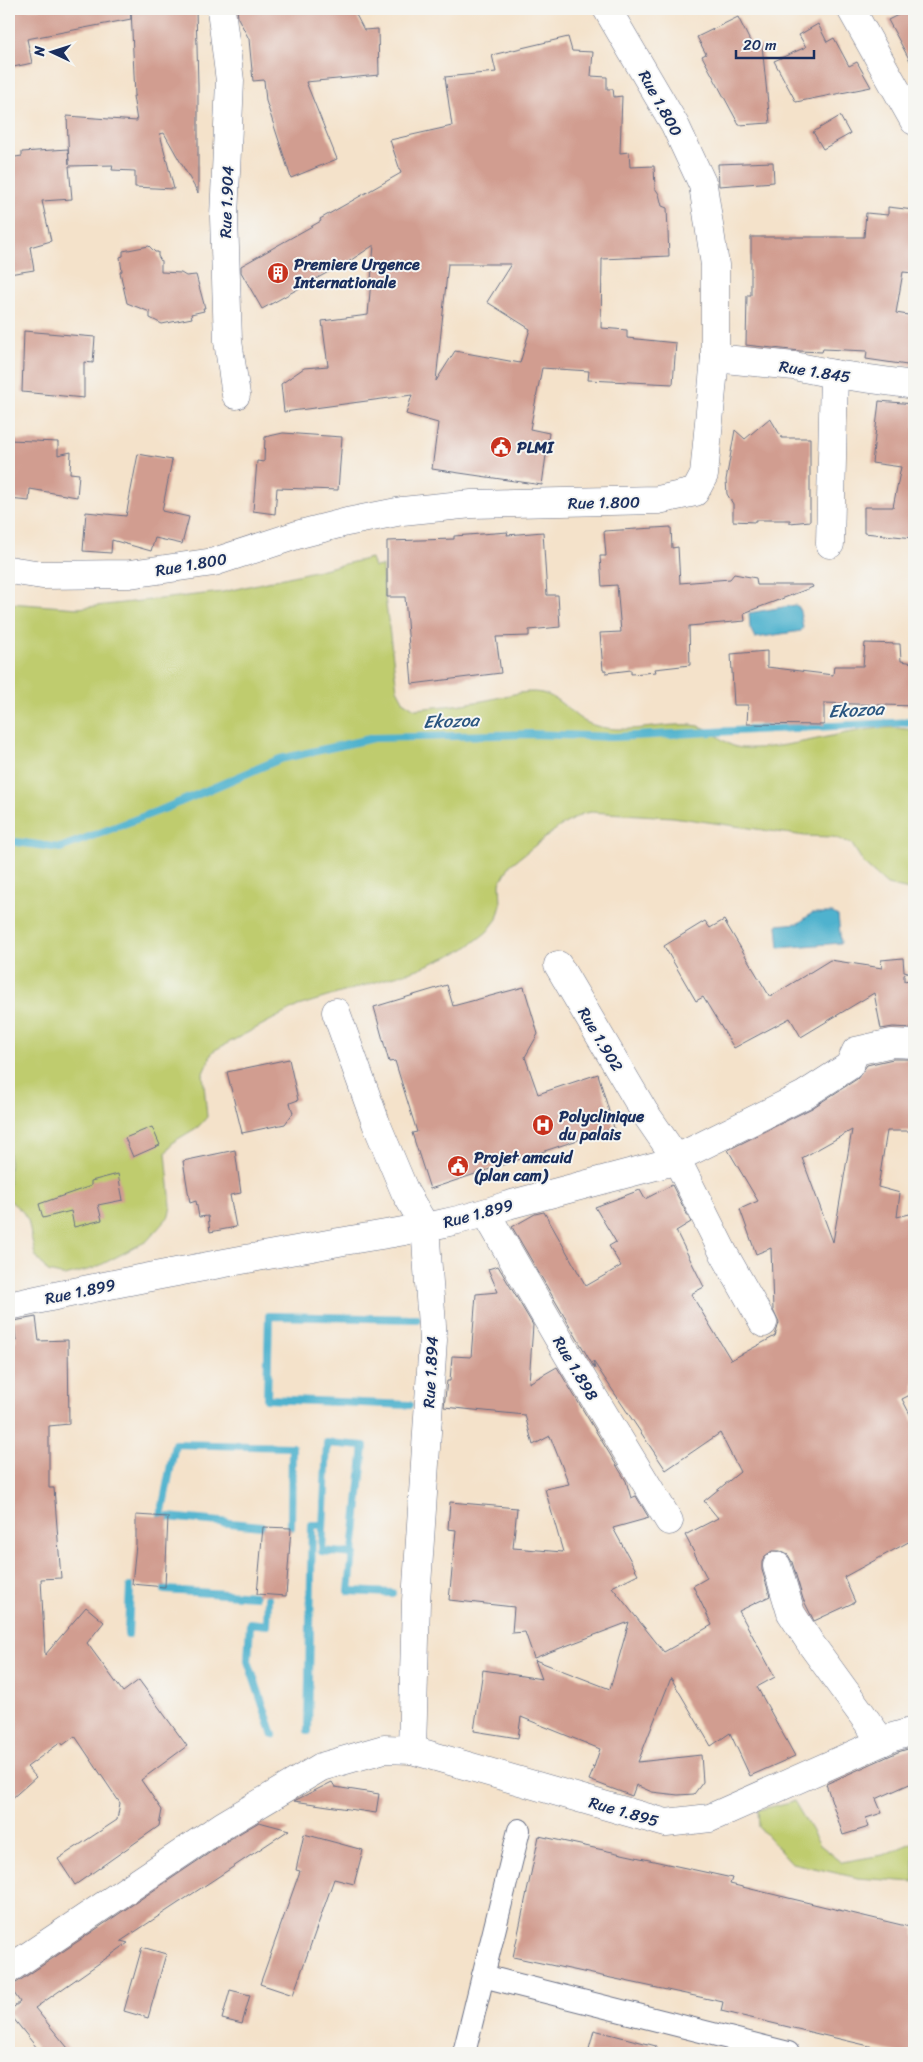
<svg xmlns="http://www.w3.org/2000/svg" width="923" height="2062" viewBox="0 0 923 2062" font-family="Sriracha,sans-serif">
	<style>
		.green { fill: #bfcc6e; stroke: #6d7e66 }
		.water { fill: #50b2ce; stroke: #367096 }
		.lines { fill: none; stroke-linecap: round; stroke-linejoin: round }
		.stream { stroke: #50b2ce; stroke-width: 8 }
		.building { fill: #d19d90; fill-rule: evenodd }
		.pedestrian-casing { stroke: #676e84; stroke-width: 24 }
		.minor-casing { stroke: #676e84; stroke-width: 29 }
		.pedestrian { stroke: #fff; stroke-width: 22 }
		.minor { stroke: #fff; stroke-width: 28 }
		.labels { text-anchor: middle; stroke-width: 4; stroke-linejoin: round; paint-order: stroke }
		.street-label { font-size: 16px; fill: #1b2f5e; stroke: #f6f6f2 }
		.poi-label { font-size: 16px; font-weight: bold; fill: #1b2f5e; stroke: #f6f6f2; text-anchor: start }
		.water-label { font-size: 18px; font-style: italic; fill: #2b5680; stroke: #f6f6f2 }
	</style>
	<rect width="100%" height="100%" fill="#f6f6f2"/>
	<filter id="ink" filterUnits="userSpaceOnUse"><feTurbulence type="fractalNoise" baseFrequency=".02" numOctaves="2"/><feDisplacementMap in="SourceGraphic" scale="10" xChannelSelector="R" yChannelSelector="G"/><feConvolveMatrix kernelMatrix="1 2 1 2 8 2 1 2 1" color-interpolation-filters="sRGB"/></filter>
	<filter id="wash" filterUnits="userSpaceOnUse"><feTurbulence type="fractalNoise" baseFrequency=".0096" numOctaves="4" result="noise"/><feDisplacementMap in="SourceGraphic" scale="20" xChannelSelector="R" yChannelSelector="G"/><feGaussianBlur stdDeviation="1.12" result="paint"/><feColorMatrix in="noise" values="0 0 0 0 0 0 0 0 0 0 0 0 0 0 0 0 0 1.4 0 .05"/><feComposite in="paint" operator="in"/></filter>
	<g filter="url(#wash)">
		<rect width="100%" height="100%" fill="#f4e2ca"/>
		<g class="green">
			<path d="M 371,558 L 374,567 L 382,566 L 383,582 L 397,689 L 404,702 L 415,709 C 437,707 460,705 482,701 C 501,698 523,689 542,693 C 561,697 572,717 590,724 C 623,736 658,723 691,725 C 714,725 722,747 742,748 C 789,750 837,731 884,728 C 894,727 904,729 914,730 L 914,884 L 909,890 L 887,885 L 865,865 L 851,843 L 833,837 L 805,836 L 673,817 L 591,812 L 582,814 L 559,827 L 510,865 L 500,883 L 501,905 L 497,919 L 487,932 L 465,949 L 418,969 L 298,1006 L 213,1051 L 203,1073 L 207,1117 L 198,1127 L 173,1142 L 166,1153 L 171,1206 L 169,1216 L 147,1241 L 95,1268 L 65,1276 L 48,1272 L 35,1255 L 28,1220 L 22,1211 L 9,1200 L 9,603 L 78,608 L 223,592 Z"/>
			<path d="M 794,1801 L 820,1845 L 842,1862 L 883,1855 L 914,1842 L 914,1882 L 858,1878 L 792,1863 L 759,1827 L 758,1810 Z"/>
		</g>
		<g class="water">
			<path d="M 795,605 L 799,607 L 803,627 L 801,631 L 755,638 L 750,628 L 749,613 Z"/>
			<path d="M 812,913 L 833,913 L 838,916 L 841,943 L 779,948 L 777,925 L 799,923 Z"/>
		</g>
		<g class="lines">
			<g class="stream">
				<path d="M 9,841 L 60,848 L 166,808 L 280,759 L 374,738 L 531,734 L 614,737 L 914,722"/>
				<path d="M 409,1405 L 267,1399 L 269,1316 L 417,1319"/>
				<path d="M 161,1516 L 175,1444 L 292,1447 L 291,1527"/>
				<path d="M 168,1517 L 261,1526"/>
				<path d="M 354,1554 L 322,1551 L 327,1443 L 364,1446 L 349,1591 L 392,1593"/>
				<path d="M 165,1590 L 255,1596"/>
				<path d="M 268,1598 L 267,1625 L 250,1623 L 248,1661 L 273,1735"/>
				<path d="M 128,1634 L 130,1587"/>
				<path d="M 308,1731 L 312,1525 L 323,1525"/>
			</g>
		</g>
		<g id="blocks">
			<g class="building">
				<path d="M 9,9 L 130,9 L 131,19 L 27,39 L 32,63 L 9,68 Z"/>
				<path d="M 131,9 L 196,9 L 198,85 L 198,193 L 164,133 L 160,134 L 174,189 L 135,187 L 135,171 L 112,170 L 113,165 L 69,166 L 72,199 L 42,201 L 51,241 L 30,247 L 34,270 L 9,274 L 9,158 L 22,156 L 22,152 L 68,149 L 69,164 L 67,116 L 137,121 L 133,96 L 135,96 Z"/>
				<path d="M 237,9 L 353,9 L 364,30 L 378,29 L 379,75 L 306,82 L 337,159 L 291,178 L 266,101 L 264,80 L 253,81 L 249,39 L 238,18 Z"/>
				<path d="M 910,9 L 914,9 L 914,68 L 888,20 Z"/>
				<path d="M 738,17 L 754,49 L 762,45 L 770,123 L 739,125 L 702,56 L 706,54 L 697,37 Z"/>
				<path d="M 818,24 L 827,42 L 834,38 L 849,66 L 857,62 L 871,87 L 796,102 L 774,61 L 806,47 L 799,35 Z"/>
				<path d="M 568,37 L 572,51 L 593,52 L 591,76 L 607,77 L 607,89 L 613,89 L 614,97 L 622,96 L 620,153 L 629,152 L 630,167 L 654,166 L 655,188 L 659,194 L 662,206 L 667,208 L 669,256 L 602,259 L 601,328 L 627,330 L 627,338 L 676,343 L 673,384 L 588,380 L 589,371 L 542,368 L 530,429 L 549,433 L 542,485 L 432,469 L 438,423 L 406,414 L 412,395 L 284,412 L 281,384 L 304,368 L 328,366 L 322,321 L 368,315 L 374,245 L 342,266 L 341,265 L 262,309 L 241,272 L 241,266 L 321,221 L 320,219 L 401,173 L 390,140 L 452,126 L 445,77 L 496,72 L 492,55 ZM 448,264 L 511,264 L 487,302 L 530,329 L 520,363 L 455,351 L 436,381 Z"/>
				<path d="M 840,116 L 850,134 L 823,149 L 813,132 Z"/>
				<path d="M 773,162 L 774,182 L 719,186 L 718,164 Z"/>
				<path d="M 888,207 L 914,210 L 914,273 L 903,272 L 896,313 L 914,316 L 914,366 L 866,359 L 867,351 L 823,349 L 822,352 L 800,351 L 746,345 L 747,295 L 751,295 L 751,237 L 864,237 L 866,213 L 888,215 Z"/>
				<path d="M 149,246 L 155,252 L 158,252 L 158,256 L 161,261 L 161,272 L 181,273 L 186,276 L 196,275 L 205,308 L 203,308 L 204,311 L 191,314 L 192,318 L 162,324 L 150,318 L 150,312 L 127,303 L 120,272 L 122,271 L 120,257 L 123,256 L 123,251 Z"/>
				<path d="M 24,331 L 95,337 L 93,363 L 84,362 L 84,398 L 22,392 Z"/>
				<path d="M 879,401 L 914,404 L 914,538 L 864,533 L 864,507 L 893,507 L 901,467 L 872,463 Z"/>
				<path d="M 770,418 L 782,438 L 810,438 L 810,521 L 790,523 L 790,520 L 755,520 L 755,522 L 733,521 L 733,504 L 727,494 L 726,480 L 735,430 L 745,439 Z"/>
				<path d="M 283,433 L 342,437 L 338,490 L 277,488 L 275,514 L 253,511 L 257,461 L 264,462 L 265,437 Z"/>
				<path d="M 9,440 L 58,442 L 58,455 L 71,452 L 70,473 L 79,474 L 77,497 L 30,489 L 29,501 L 9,499 Z"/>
				<path d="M 138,454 L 172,460 L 162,511 L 189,517 L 182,544 L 155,538 L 151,551 L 112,540 L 111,553 L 83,551 L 86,512 L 126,516 Z"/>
				<path d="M 671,527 L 672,548 L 678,547 L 680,583 L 730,579 L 734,574 L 756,578 L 757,585 L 812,585 L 813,587 L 744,613 L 745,621 L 689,626 L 690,665 L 655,669 L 656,672 L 631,674 L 631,670 L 606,673 L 606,670 L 603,670 L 600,633 L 621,632 L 617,585 L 602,586 L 600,556 L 606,556 L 604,531 Z"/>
				<path d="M 508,532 L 507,535 L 543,532 L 547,595 L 558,595 L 560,627 L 529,630 L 529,636 L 496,637 L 501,673 L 412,684 L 405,597 L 387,597 L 387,541 L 454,539 L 454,536 Z"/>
				<path d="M 865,643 L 900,644 L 901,661 L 914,663 L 914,706 L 824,703 L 824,725 L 747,724 L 748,705 L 734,705 L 731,654 L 767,651 L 767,667 L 833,675 L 834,666 L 863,666 Z"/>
				<path d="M 724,920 L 770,997 L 830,960 L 882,968 L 881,960 L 903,958 L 904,971 L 908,972 L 904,975 L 904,981 L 914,979 L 914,1028 L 893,1027 L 881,1029 L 874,993 L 801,1037 L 790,1018 L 734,1048 L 703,997 L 696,1001 L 664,946 L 705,921 L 710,928 Z"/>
				<path d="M 447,985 L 453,1006 L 524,987 L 538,1034 L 525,1057 L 538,1094 L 598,1074 L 614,1128 L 430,1189 L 412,1133 L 417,1132 L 395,1061 L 389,1062 L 374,1007 Z"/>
				<path d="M 289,1059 L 298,1100 L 290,1103 L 293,1113 L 285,1124 L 242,1133 L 227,1072 Z"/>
				<path d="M 893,1059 L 914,1059 L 914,1131 L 887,1131 L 878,1187 L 900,1193 L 897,1217 L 914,1213 L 914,1393 L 902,1399 L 914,1422 L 914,1539 L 844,1577 L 855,1602 L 814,1621 L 803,1599 L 792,1562 L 788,1555 L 780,1551 L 772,1551 L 765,1556 L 762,1562 L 762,1570 L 770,1596 L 739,1611 L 775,1677 L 757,1687 L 795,1756 L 750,1776 L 730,1733 L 711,1746 L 671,1678 L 638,1762 L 701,1755 L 703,1782 L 694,1794 L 678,1795 L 652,1792 L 636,1785 L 632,1796 L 589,1780 L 594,1768 L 592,1767 L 594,1767 L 600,1749 L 521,1717 L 518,1738 L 474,1731 L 483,1670 L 542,1679 L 535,1660 L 610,1689 L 629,1622 L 534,1658 L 525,1632 L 512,1633 L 514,1607 L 449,1600 L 456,1530 L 448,1529 L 450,1502 L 517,1508 L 513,1548 L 563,1552 L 545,1489 L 569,1484 L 550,1436 L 533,1445 L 525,1415 L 444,1407 L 447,1381 L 450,1381 L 452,1356 L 471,1357 L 476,1294 L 498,1292 L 488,1269 L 498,1266 L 533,1325 L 529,1383 L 557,1367 L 626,1481 L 631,1498 L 636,1496 L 649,1518 L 613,1528 L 638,1574 L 612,1587 L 664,1652 L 712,1625 L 693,1586 L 707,1578 L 685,1535 L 718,1518 L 704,1501 L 740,1472 L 720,1433 L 666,1470 L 593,1361 L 595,1369 L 512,1227 L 535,1214 L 544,1212 L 586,1286 L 621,1266 L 609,1246 L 616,1242 L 595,1207 L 640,1190 L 645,1199 L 672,1185 L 691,1222 L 676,1231 L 704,1287 L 691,1294 L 731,1360 L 775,1336 L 779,1323 L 773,1310 L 771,1248 L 756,1254 L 740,1209 L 758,1201 L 728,1150 L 812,1108 L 857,1079 L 867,1065 ZM 852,1130 L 833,1242 L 802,1158 Z"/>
				<path d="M 152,1127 L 160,1145 L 133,1157 L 125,1138 Z"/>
				<path d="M 235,1150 L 241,1193 L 230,1195 L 236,1227 L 210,1232 L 208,1216 L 199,1217 L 196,1201 L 190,1203 L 183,1161 Z"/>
				<path d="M 118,1174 L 123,1200 L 98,1205 L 102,1220 L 74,1227 L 71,1211 L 43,1218 L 39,1204 L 91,1186 L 91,1181 Z"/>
				<path d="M 36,1317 L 39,1341 L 68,1340 L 69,1424 L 49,1426 L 49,1488 L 54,1488 L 61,1578 L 41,1579 L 45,1655 L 86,1607 L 104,1622 L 87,1643 L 123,1692 L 139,1680 L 187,1746 L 141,1780 L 162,1810 L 159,1826 L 75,1885 L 58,1859 L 117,1820 L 120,1803 L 75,1736 L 63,1745 L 61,1742 L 27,1767 L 36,1777 L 9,1801 L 9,1342 L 16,1341 L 14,1321 Z"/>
				<path d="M 136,1515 L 168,1517 L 165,1587 L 132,1584 L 136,1545 Z"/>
				<path d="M 263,1527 L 291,1528 L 286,1596 L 257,1594 Z"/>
				<path d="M 914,1747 L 914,1782 L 876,1799 L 882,1813 L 866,1818 L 869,1827 L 843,1835 L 826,1784 L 898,1752 Z"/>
				<path d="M 332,1782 L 335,1787 L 379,1794 L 376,1813 L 294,1801 Z"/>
				<path d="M 259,1822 L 289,1830 L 121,1941 L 128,1943 L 35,2008 L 72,2053 L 41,2053 L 9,2013 L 9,2011 L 20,2002 L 10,1987 L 230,1839 Z"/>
				<path d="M 304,1834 L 363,1850 L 354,1884 L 334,1879 L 293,1995 L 260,1984 L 300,1871 L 296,1870 Z"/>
				<path d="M 539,1836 L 732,1878 L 730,1884 L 914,1928 L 914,2053 L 899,2053 L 721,2011 L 723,2002 L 513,1957 Z"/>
				<path d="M 142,1947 L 166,1954 L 148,2018 L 124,2011 Z"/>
				<path d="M 230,1990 L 250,1995 L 242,2024 L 222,2019 Z"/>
				<path d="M 594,2030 L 656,2046 L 655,2053 L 588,2053 Z"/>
			</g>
		</g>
	</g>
	<g filter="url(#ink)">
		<use href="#blocks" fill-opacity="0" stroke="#676e84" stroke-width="1"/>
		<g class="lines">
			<g class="pedestrian-casing">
				<g id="pedestrian">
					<path d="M 483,1976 L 788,2053"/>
					<path d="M 464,2053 L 519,1830"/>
				</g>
			</g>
			<g class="minor-casing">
				<g id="minor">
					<path d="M 221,9 L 230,81 L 224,217 L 228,341 L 236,395"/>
					<path d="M 851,9 L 914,121"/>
					<path d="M 715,358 L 794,366 L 834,374 L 914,385"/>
					<path d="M 830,544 L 834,374"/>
					<path d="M 9,570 L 42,575 L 130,574 L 214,562 L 300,534 L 347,522 L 402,511 L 472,504 L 658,500 L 695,492 L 704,475 L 715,358 L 715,265 L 703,185 L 675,125 L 607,9"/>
					<path d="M 558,965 L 645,1113 L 676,1158 L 723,1252 L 763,1323"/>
					<path d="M 336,1012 L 376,1123 L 405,1192 L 425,1226 L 433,1340 L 416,1601 L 412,1750"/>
					<path d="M 486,1213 L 568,1355 L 669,1521"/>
					<path d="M 9,1306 C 114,1282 221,1264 328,1244 C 388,1233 451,1226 508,1205 L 667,1163 L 804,1095 L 849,1066 L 856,1051 L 892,1043 L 914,1044"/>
					<path d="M 777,1566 L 791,1613 L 811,1644 L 882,1742"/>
					<path d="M 9,1969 L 222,1826 L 321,1767 L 384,1749 L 412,1750 L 666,1823 L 710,1818 L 893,1737 L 914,1731"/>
				</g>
			</g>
			<use href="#pedestrian" class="pedestrian"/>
			<use href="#minor" class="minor"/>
		</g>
	</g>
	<defs>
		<g id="building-disc" transform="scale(1.125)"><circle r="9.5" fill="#c8321e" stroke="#f6f6f2"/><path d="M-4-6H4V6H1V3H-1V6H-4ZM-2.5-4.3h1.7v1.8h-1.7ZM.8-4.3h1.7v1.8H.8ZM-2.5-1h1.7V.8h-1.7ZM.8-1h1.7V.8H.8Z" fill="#fff"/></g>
		<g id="civic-disc" transform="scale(1.125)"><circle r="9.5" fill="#c8321e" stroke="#f6f6f2"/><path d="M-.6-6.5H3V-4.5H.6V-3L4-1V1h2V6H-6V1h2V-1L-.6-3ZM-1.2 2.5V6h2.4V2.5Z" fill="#fff"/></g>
		<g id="hospital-disc" transform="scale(1.125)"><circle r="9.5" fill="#c8321e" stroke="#f6f6f2"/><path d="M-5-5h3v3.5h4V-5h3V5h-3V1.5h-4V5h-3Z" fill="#fff"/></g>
	</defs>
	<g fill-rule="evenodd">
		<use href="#building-disc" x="278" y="273"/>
		<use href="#civic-disc" x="501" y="447"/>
		<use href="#hospital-disc" x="543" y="1125"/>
		<use href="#civic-disc" x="458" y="1166"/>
	</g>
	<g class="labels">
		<g class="street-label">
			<text transform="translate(661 103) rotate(61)" y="6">Rue 1.800</text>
			<text transform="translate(226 202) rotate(-88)" y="6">Rue 1.904</text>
			<text transform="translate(815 371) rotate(9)" y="6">Rue 1.845</text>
			<text transform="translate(604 502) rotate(-1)" y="6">Rue 1.800</text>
			<text transform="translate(191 564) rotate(-10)" y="6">Rue 1.800</text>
			<text transform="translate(601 1039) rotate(59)" y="6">Rue 1.902</text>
			<text transform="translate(478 1213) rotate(-15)" y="6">Rue 1.899</text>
			<text transform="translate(80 1291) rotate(-12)" y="6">Rue 1.899</text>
			<text transform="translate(576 1368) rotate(59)" y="6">Rue 1.898</text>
			<text transform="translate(430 1372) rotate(-87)" y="6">Rue 1.894</text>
			<text transform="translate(624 1811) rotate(16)" y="6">Rue 1.895</text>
		</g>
		<g class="poi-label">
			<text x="294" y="270">Premiere Urgence<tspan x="294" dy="18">Internationale</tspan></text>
			<text x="517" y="453">PLMI</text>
			<text x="559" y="1122">Polyclinique<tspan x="559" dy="18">du palais</tspan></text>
			<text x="474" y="1163">Projet amcuid<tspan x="474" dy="18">(plan cam)</tspan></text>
		</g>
		<g class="water-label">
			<text transform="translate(856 710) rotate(-3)" y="6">Ekozoa</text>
			<text transform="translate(451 721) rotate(-2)" y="6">Ekozoa</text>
		</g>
	</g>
	<rect width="923" height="2062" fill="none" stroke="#f6f6f2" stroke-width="30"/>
	<g transform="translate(52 52) rotate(274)" stroke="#f6f6f2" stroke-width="4" paint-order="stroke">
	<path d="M0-4L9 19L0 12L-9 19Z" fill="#1b2f5e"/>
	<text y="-8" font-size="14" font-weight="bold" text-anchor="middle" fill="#1b2f5e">N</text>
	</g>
	<path d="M736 50v8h78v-8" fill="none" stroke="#1b2f5e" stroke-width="2.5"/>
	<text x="743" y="50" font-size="15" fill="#1b2f5e" stroke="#f6f6f2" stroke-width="4" paint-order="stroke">20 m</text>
</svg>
